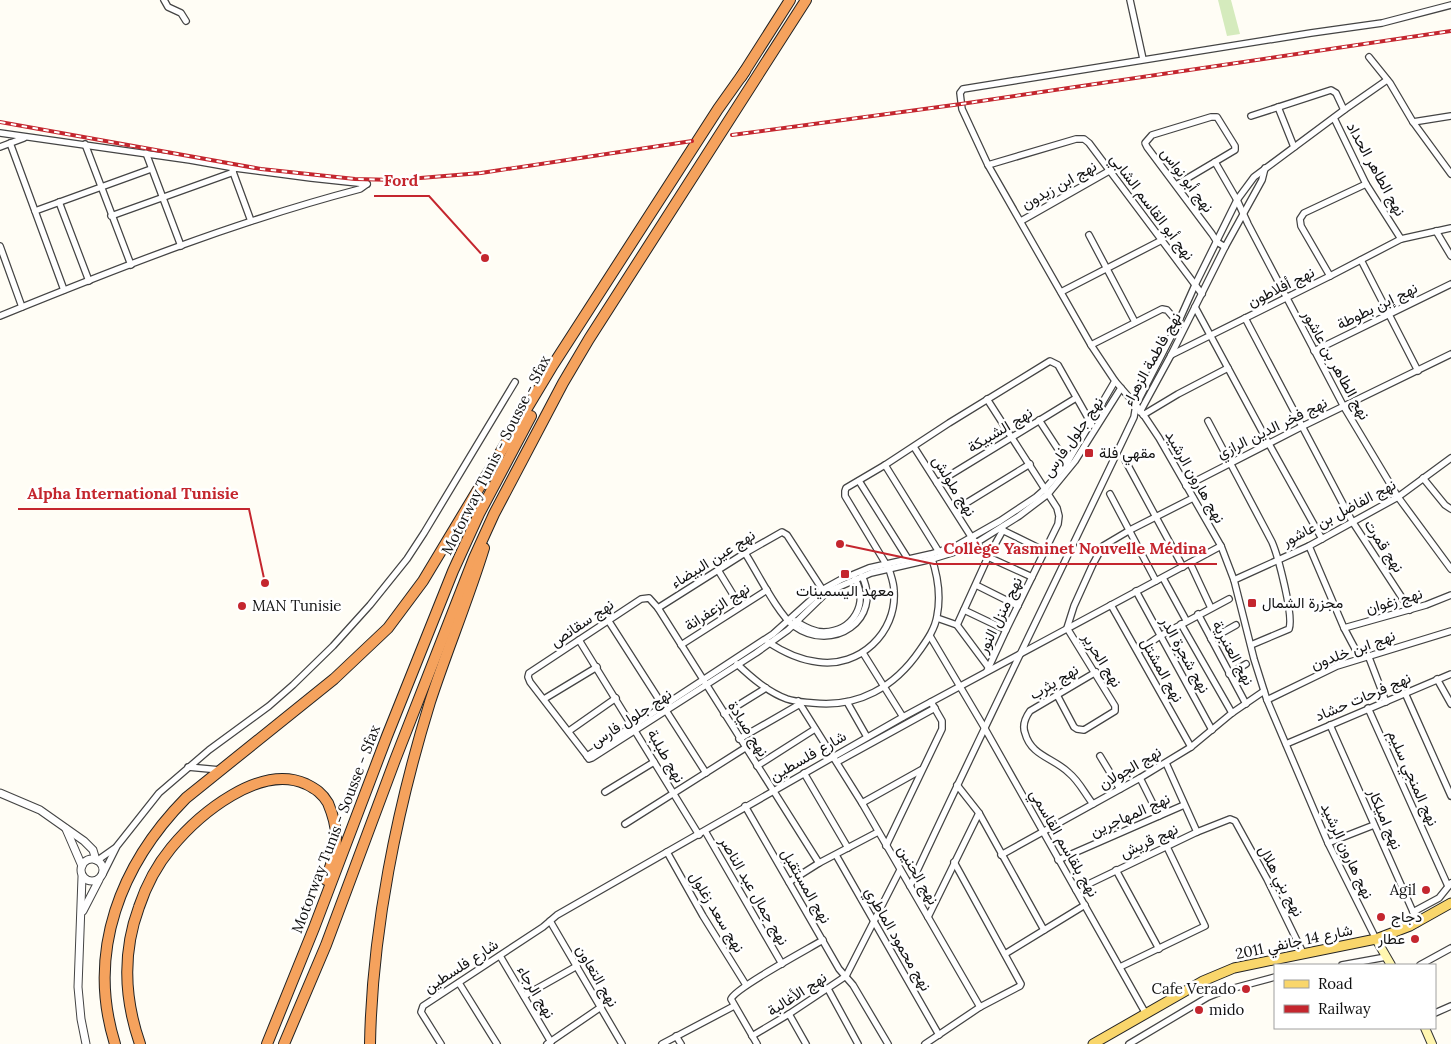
<svg xmlns="http://www.w3.org/2000/svg" width="1451" height="1044" viewBox="0 0 1451 1044" font-family="Lora,Vazirmatn,serif">
	<style>
		.green { fill: #d5ebbd }
		.lines { fill: none; stroke-linecap: round; stroke-linejoin: round }
		.minor-casing { stroke: #444; stroke-width: 8 }
		.tertiary-casing { stroke: #444; stroke-width: 9 }
		.secondary-casing { stroke: #333; stroke-width: 10 }
		.primary-casing { stroke: #222; stroke-width: 11 }
		.motorway-casing { stroke: #222; stroke-width: 12 }
		.minor { stroke: #fff; stroke-width: 5.5 }
		.tertiary { stroke: #fff; stroke-width: 7 }
		.secondary { stroke: #fff6b0; stroke-width: 8 }
		.primary { stroke: #f9d66b; stroke-width: 9 }
		.motorway { stroke: #f5a25d; stroke-width: 10 }
		.rail-casing { stroke: #c4262e; stroke-width: 4 }
		.rail { stroke: #fff; stroke-width: 2; stroke-dasharray: 5.5; stroke-linecap: butt }
		.poi-dot { fill: #c4262e; stroke: #fff; stroke-width: 2 }
		.labels { text-anchor: middle; stroke-width: 5; stroke-linejoin: round; paint-order: stroke }
		.street-label { font-size: 15px; fill: #111; stroke: #fff }
		.poi-label { font-size: 15px; fill: #111; stroke: #fff; text-anchor: start }
		.leader { fill: none; stroke: #c4262e; stroke-width: 2 }
		.callout-dot { fill: #c4262e; stroke: #fff; stroke-width: 2 }
		.callout-label { font-size: 16px; text-anchor: middle; font-weight: bold; fill: #c4262e; stroke: #fff; stroke-width: 5; stroke-linejoin: round; paint-order: stroke }
	</style>
	<rect width="100%" height="100%" fill="#fffdf5"/>
	<path class="green" d="M 1218,0 L 1231,0 L 1240,34 L 1227,36 Z"/>
	<g class="lines">
		<g class="minor-casing">
			<g id="minor">
				<path d="M 164,0 L 168,7 L 181,13 L 186,21"/>
				<path d="M 1130,0 L 1143,59"/>
				<path d="M 1369,57 L 1390,83 L 1413,122 L 1451,174"/>
				<path d="M 1278,107 L 1294,147"/>
				<path d="M 1251,116 L 1331,90 L 1336,93 L 1344,110"/>
				<path d="M 1334,118 L 1366,184 L 1401,239 L 1451,228"/>
				<path d="M 1413,122 L 1451,116"/>
				<path d="M 0,133 L 190,160 L 235,168 L 311,178 L 367,184"/>
				<path d="M 10,143 L 64,290"/>
				<path d="M 85,144 L 131,265"/>
				<path d="M 0,147 L 24,138"/>
				<path d="M 146,153 L 181,246"/>
				<path d="M 1215,162 L 1237,200 L 1248,224 L 1344,407 L 1398,497 L 1451,569"/>
				<path d="M 988,165 L 1076,139 L 1084,139 L 1089,143 L 1202,294"/>
				<path d="M 233,172 L 251,221"/>
				<path d="M 1176,185 L 1235,150 L 1235,146 L 1217,117 L 1211,117 L 1152,135 L 1145,143 L 1147,147 L 1212,234 L 1217,242 L 1225,247"/>
				<path d="M 59,202 L 89,281"/>
				<path d="M 35,211 L 151,169"/>
				<path d="M 111,216 L 231,173 L 235,168"/>
				<path d="M 1021,221 L 1109,171"/>
				<path d="M 1436,231 L 1451,256"/>
				<path d="M 1089,235 L 1135,322"/>
				<path d="M 0,246 L 22,307"/>
				<path d="M 1361,260 L 1418,371"/>
				<path d="M 1330,276 L 1301,226 L 1300,219 L 1304,213 L 1366,184"/>
				<path d="M 1061,292 L 1162,240"/>
				<path d="M 1195,307 L 1269,444 L 1322,539"/>
				<path d="M 0,316 C 118,268 237,221 360,189 L 367,184"/>
				<path d="M 1245,318 L 1352,521 L 1410,610"/>
				<path d="M 1091,345 L 1162,309 L 1167,310 L 1179,324"/>
				<path d="M 1314,351 L 1451,284"/>
				<path d="M 1171,355 L 1330,276 L 1401,239"/>
				<path d="M 987,399 L 1057,508 L 1059,516 L 1058,524 L 1006,630 L 987,671"/>
				<path d="M 1140,412 L 1171,355 L 1225,247 L 1262,180 L 1265,168"/>
				<path d="M 1143,415 L 1178,394 L 1228,368"/>
				<path d="M 1039,420 L 1067,463"/>
				<path d="M 1208,421 L 1272,542 C 1278,556 1294,616 1289,629 L 1251,645"/>
				<path d="M 914,447 L 972,538 L 988,557 L 1032,577"/>
				<path d="M 1125,460 L 1183,567"/>
				<path d="M 885,465 L 939,552"/>
				<path d="M 1423,478 L 1445,505 L 1451,509"/>
				<path d="M 859,481 L 908,559"/>
				<path d="M 937,483 L 1076,398"/>
				<path d="M 1186,486 L 1303,426 L 1451,354"/>
				<path d="M 1110,494 L 1156,581"/>
				<path d="M 955,510 L 1030,464"/>
				<path d="M 1000,529 L 1045,551"/>
				<path d="M 1309,546 L 1344,628 L 1360,658"/>
				<path d="M 745,553 C 756,570 779,616 794,626 C 833,654 883,619 862,576"/>
				<path d="M 1190,563 L 1211,608"/>
				<path d="M 718,570 L 740,606"/>
				<path d="M 1163,578 L 1186,620"/>
				<path d="M 1234,580 L 1309,546 L 1398,497 L 1451,458"/>
				<path d="M 976,585 L 1018,606"/>
				<path d="M 1136,591 L 1212,730"/>
				<path d="M 1111,605 L 1191,747"/>
				<path d="M 658,608 L 745,553 L 782,532 L 787,535 L 824,592"/>
				<path d="M 964,610 L 1006,630"/>
				<path d="M 1198,614 L 1246,704"/>
				<path d="M 937,618 L 957,625 L 989,668"/>
				<path d="M 608,620 L 706,773"/>
				<path d="M 795,621 C 804,626 813,632 824,632 C 853,631 869,604 855,579"/>
				<path d="M 1181,624 L 1232,713"/>
				<path d="M 957,625 L 988,557 L 1003,530"/>
				<path d="M 1344,628 L 1426,605 L 1451,595"/>
				<path d="M 930,636 L 984,727 L 1146,1014"/>
				<path d="M 1211,639 L 1236,625"/>
				<path d="M 579,640 L 699,835"/>
				<path d="M 768,642 C 783,652 800,660 818,662 C 859,668 897,633 894,591 C 894,583 891,576 889,569 L 845,496 L 845,491 L 846,488 L 885,465 L 949,423 L 1050,361 L 1058,365 L 1092,425"/>
				<path d="M 681,645 L 767,590"/>
				<path d="M 1138,651 L 1160,636 L 1229,599"/>
				<path d="M 863,653 L 903,717"/>
				<path d="M 1368,655 L 1386,702"/>
				<path d="M 737,664 C 752,678 768,692 787,699 C 796,702 804,702 813,703 C 858,708 895,687 920,650 C 927,640 935,629 937,616 C 941,596 938,576 931,556"/>
				<path d="M 1229,674 L 1246,664"/>
				<path d="M 1437,679 L 1451,704"/>
				<path d="M 1405,693 L 1451,796"/>
				<path d="M 1057,695 L 1074,727 L 1077,729 L 1084,730 L 1115,711 L 1115,706 L 1067,628 L 1074,606 L 1093,564 L 1103,546 L 1130,530 L 1193,498"/>
				<path d="M 544,699 L 597,667"/>
				<path d="M 1267,700 L 1337,666 L 1451,631"/>
				<path d="M 798,701 L 862,803 L 980,1007"/>
				<path d="M 847,702 L 867,737"/>
				<path d="M 1368,708 L 1448,886"/>
				<path d="M 724,714 L 766,688"/>
				<path d="M 1330,725 L 1418,923"/>
				<path d="M 569,731 L 616,698"/>
				<path d="M 739,739 L 800,704"/>
				<path d="M 1286,744 L 1451,674"/>
				<path d="M 587,756 L 589,759 L 592,758 L 756,653 L 788,630 L 825,594 L 834,589 L 871,573 L 932,559 L 958,551 L 976,543 L 1019,516 L 1048,494 L 1075,461 L 1121,388"/>
				<path d="M 587,756 L 773,634 L 822,590 L 840,580 L 869,568 L 931,554 L 956,546 L 1000,521 L 1036,497 L 1045,489 L 1067,463 L 1115,381"/>
				<path d="M 587,756 L 530,682 L 528,677 L 529,673 L 641,599 L 649,598 L 658,608 L 819,863"/>
				<path d="M 1100,756 L 1120,789"/>
				<path d="M 837,762 L 935,708"/>
				<path d="M 1166,763 L 1197,832"/>
				<path d="M 757,766 L 815,729"/>
				<path d="M 188,767 L 220,770"/>
				<path d="M 804,773 L 848,848"/>
				<path d="M 1140,778 L 1159,816"/>
				<path d="M 957,785 L 979,813 L 1044,930"/>
				<path d="M 605,792 L 654,762"/>
				<path d="M 862,803 L 921,770"/>
				<path d="M 1093,804 C 1085,794 1079,781 1069,773 C 1054,758 1031,756 1025,733 C 1022,725 1025,718 1030,711 L 1096,672"/>
				<path d="M 745,806 L 839,969 L 853,985 L 888,1044"/>
				<path d="M 625,824 L 745,748"/>
				<path d="M 705,831 L 782,964"/>
				<path d="M 1328,843 L 1374,825"/>
				<path d="M 886,846 L 942,729 L 942,721 L 931,702"/>
				<path d="M 667,852 L 703,916 L 746,985"/>
				<path d="M 836,855 L 939,1035"/>
				<path d="M 1001,855 L 1140,778 L 1191,747 L 1232,713 L 1264,691"/>
				<path d="M 98,860 L 115,848"/>
				<path d="M 1058,860 L 1184,805"/>
				<path d="M 1116,870 L 1159,949"/>
				<path d="M 103,874 L 117,846 L 159,793 L 209,750 L 269,706 L 293,685 L 333,646 L 370,605 L 407,559 L 424,533 L 515,382"/>
				<path d="M 789,882 L 819,863 L 878,832"/>
				<path d="M 910,886 C 983,729 1060,573 1134,417 L 1136,405 L 1178,323 L 1195,285 L 1237,200 L 1254,177 L 1344,110 L 1387,80"/>
				<path d="M 1076,890 L 1197,832 L 1230,819 L 1235,821 L 1267,879 L 1303,953"/>
				<path d="M 1413,912 L 1439,898 L 1451,883"/>
				<path d="M 928,917 L 979,813"/>
				<path d="M 550,921 L 622,1044"/>
				<path d="M 1376,939 L 1328,843 L 1267,700 L 1254,659 L 1234,580 L 1221,546 L 1159,438 L 1141,411 L 1115,381 L 1091,345 L 988,165 L 962,109 L 960,93 L 963,89 L 1311,33 L 1382,23 L 1451,5"/>
				<path d="M 1005,954 L 1085,905"/>
				<path d="M 500,956 L 551,1042"/>
				<path d="M 1342,965 L 1386,957"/>
				<path d="M 1420,965 L 1451,948"/>
				<path d="M 1120,967 L 1205,926 L 1167,847"/>
				<path d="M 459,983 L 497,1044"/>
				<path d="M 828,989 L 858,1044"/>
				<path d="M 524,996 L 577,966"/>
				<path d="M 1435,1013 L 1451,1006"/>
				<path d="M 789,1014 L 806,1044"/>
				<path d="M 676,1036 L 681,1044"/>
				<path d="M 752,1036 L 789,1014 L 846,976 L 900,870"/>
				<path d="M 441,1044 L 421,1012 L 423,1006 L 543,927 L 557,915 L 903,717 L 1221,546"/>
				<path d="M 547,1044 L 601,1007"/>
				<path d="M 662,1044 L 734,1006"/>
				<path d="M 757,1044 L 731,999 C 735,988 808,949 823,940"/>
				<path d="M 925,1044 L 980,1007 L 1020,986 L 1021,984 L 954,862"/>
				<path d="M 1129,1044 L 1208,997 L 1223,991 L 1275,977"/>
			</g>
		</g>
		<g class="tertiary-casing">
			<g id="tertiary">
				<path d="M 0,793 L 40,810 L 84,841 L 93,850 L 96,860"/>
				<path d="M 66,829 L 82,866"/>
				<circle cx="92" cy="870" r="11"/>
				<path d="M 82,877 L 78,987 L 81,1019 L 86,1044"/>
				<path d="M 83,911 L 99,880"/>
			</g>
		</g>
		<g class="secondary-casing">
			<g id="secondary">
				<path d="M 1376,939 L 1391,965"/>
				<path d="M 1425,1028 L 1432,1044"/>
			</g>
		</g>
		<g class="primary-casing">
			<path id="primary" d="M 1093,1044 L 1203,981 L 1234,968 L 1376,939 L 1410,926 L 1451,903"/>
		</g>
		<g class="motorway-casing">
			<g id="motorway">
				<path d="M 741,77 L 790,0"/>
				<path d="M 115,1044 C 86,951 121,864 186,798 L 334,679 L 388,628 L 423,581 L 553,365 L 718,109 L 745,71"/>
				<path d="M 140,1044 C 124,998 122,953 139,907 C 146,886 157,865 171,848 C 199,814 260,763 306,784 C 316,789 322,793 328,803 C 333,815 337,827 336,840 C 336,853 330,867 326,880"/>
				<path d="M 267,1044 L 314,928 L 387,736 L 453,571 L 479,514 L 531,416"/>
				<path d="M 284,1044 L 326,945 L 395,760 L 474,558 L 494,514 L 563,383 L 589,339 L 806,0"/>
				<path d="M 370,1044 C 372,931 397,809 430,702 C 447,650 468,600 484,548"/>
			</g>
		</g>
		<use href="#minor" class="minor"/>
		<use href="#tertiary" class="tertiary"/>
		<use href="#secondary" class="secondary"/>
		<use href="#primary" class="primary"/>
		<use href="#motorway" class="motorway"/>
		<g class="rail-casing">
			<g id="rail">
				<path d="M 0,122 L 261,169 L 355,179 L 396,180 L 481,173 L 692,141"/>
				<path d="M 732,135 L 961,104 L 1451,31"/>
			</g>
		</g>
		<use href="#rail" class="rail"/>
	</g>
	<g class="poi-dot">
		<rect x="1084" y="448" width="10" height="10" rx="2.5"/>
		<rect x="840" y="569" width="10" height="10" rx="2.5"/>
		<rect x="1247" y="598" width="10" height="10" rx="2.5"/>
		<circle cx="242" cy="606" r="5"/>
		<circle cx="1426" cy="890" r="5"/>
		<circle cx="1381" cy="917" r="5"/>
		<circle cx="1415" cy="939" r="5"/>
		<circle cx="1246" cy="989" r="5"/>
		<circle cx="1199" cy="1010" r="5"/>
	</g>
	<g class="labels">
		<g class="street-label">
			<text transform="translate(1376 169) rotate(61)" y="5">نهج الطاهر الحداد</text>
			<text transform="translate(1187 180) rotate(53)" y="5">نهج أبو نواس</text>
			<text transform="translate(1059 185) rotate(-29)" y="5">نهج ابن زيدون</text>
			<text transform="translate(1152 207) rotate(53)" y="5">نهج أبو القاسم الشابي</text>
			<text transform="translate(1281 287) rotate(-26)" y="5">نهج أفلاطون</text>
			<text transform="translate(1377 306) rotate(-26)" y="5">نهج إبن بطوطة</text>
			<text transform="translate(1152 359) rotate(-61)" y="5">نهج فاطمة الزهراء</text>
			<text transform="translate(1336 365) rotate(61)" y="5">نهج الطاهر بن عاشور</text>
			<text transform="translate(1272 428) rotate(-26)" y="5">نهج فخر الدين الرازي</text>
			<text transform="translate(1000 430) rotate(-31)" y="5">نهج الشبيكة</text>
			<text transform="translate(1073 437) rotate(-55)" y="5">نهج جلول فارس</text>
			<text transform="translate(496 455) rotate(-63)" y="5">Motorway Tunis - Sousse - Sfax</text>
			<text transform="translate(1195 477) rotate(60)" y="5">نهج هارون الرشيد</text>
			<text transform="translate(954 486) rotate(58)" y="5">نهج ملولش</text>
			<text transform="translate(1339 513) rotate(-28)" y="5">نهج الفاضل بن عاشور</text>
			<text transform="translate(1384 546) rotate(57)" y="5">نهج قمرت</text>
			<text transform="translate(713 559) rotate(-32)" y="5">نهج عين البيضاء</text>
			<text transform="translate(1394 601) rotate(-16)" y="5">نهج زغوان</text>
			<text transform="translate(717 607) rotate(-33)" y="5">نهج الزعفرانة</text>
			<text transform="translate(1000 615) rotate(-64)" y="5">نهج منزل النور</text>
			<text transform="translate(582 623) rotate(-34)" y="5">نهج سقانص</text>
			<text transform="translate(1353 650) rotate(-20)" y="5">نهج ابن خلدون</text>
			<text transform="translate(1233 653) rotate(62)" y="5">نهج العنبرية</text>
			<text transform="translate(1185 655) rotate(61)" y="5">نهج شجرة الدر</text>
			<text transform="translate(1102 660) rotate(58)" y="5">نهج الحرير</text>
			<text transform="translate(1162 670) rotate(61)" y="5">نهج المشتل</text>
			<text transform="translate(1054 682) rotate(-31)" y="5">نهج يثرب</text>
			<text transform="translate(1363 697) rotate(-23)" y="5">نهج فرحات حشاد</text>
			<text transform="translate(631 718) rotate(-33)" y="5">نهج جلول فارس</text>
			<text transform="translate(748 729) rotate(58)" y="5">نهج صيادة</text>
			<text transform="translate(666 756) rotate(60)" y="5">نهج طبلبة</text>
			<text transform="translate(808 756) rotate(-30)" y="5">شارع فلسطين</text>
			<text transform="translate(1130 768) rotate(-30)" y="5">نهج الجولان</text>
			<text transform="translate(1413 778) rotate(66)" y="5">نهج المنجي سليم</text>
			<text transform="translate(1130 815) rotate(-24)" y="5">نهج المهاجرين</text>
			<text transform="translate(1385 819) rotate(67)" y="5">نهج اميلكار</text>
			<text transform="translate(336 829) rotate(-69)" y="5">Motorway Tunis - Sousse - Sfax</text>
			<text transform="translate(1149 841) rotate(-25)" y="5">نهج قريش</text>
			<text transform="translate(1064 843) rotate(60)" y="5">نهج بلقاسم القاسمي</text>
			<text transform="translate(1347 851) rotate(65)" y="5">نهج هارون الرشيد</text>
			<text transform="translate(918 875) rotate(60)" y="5">نهج الحنين</text>
			<text transform="translate(1281 881) rotate(62)" y="5">نهج بني هلال</text>
			<text transform="translate(806 886) rotate(60)" y="5">نهج المستقبل</text>
			<text transform="translate(754 891) rotate(60)" y="5">نهج جمال عبد الناصر</text>
			<text transform="translate(717 912) rotate(59)" y="5">نهج سعد زغلول</text>
			<text transform="translate(898 939) rotate(60)" y="5">نهج محمود الماطري</text>
			<text transform="translate(1294 942) rotate(-12)" y="5">شارع 14 جانفي 2011</text>
			<text transform="translate(461 966) rotate(-33)" y="5">شارع فلسطين</text>
			<text transform="translate(597 976) rotate(60)" y="5">نهج التعاون</text>
			<text transform="translate(536 992) rotate(59)" y="5">نهج الرجاء</text>
			<text transform="translate(797 994) rotate(-33)" y="5">نهج الأغالبة</text>
		</g>
		<g class="poi-label">
			<text x="1099" y="458">مقهي فلة</text>
			<text x="845" y="596" text-anchor="middle">معهد اليسمينات</text>
			<text x="1262" y="608">مجزرة الشمال</text>
			<text x="252" y="611">MAN Tunisie</text>
			<text x="1416" y="895" text-anchor="end">Agil</text>
			<text x="1391" y="922">دجاج</text>
			<text x="1405" y="944" text-anchor="end">عطار</text>
			<text x="1236" y="994" text-anchor="end">Cafe Verado</text>
			<text x="1209" y="1015">mido</text>
		</g>
	</g>
	<path class="leader" d="M485 258L429 196H374M265 583L249 509H18M840 544L934 564H1217"/>
	<g class="callout-dot">
		<circle cx="485" cy="258" r="5"/>
		<circle cx="265" cy="583" r="5"/>
		<circle cx="840" cy="544" r="5"/>
	</g>
	<g class="callout-label">
		<text x="401" y="186">Ford</text>
		<text x="133" y="499">Alpha International Tunisie</text>
		<text x="1075" y="554">Collège Yasminet Nouvelle Médina</text>
	</g>
	<rect x="1274" y="964" width="162" height="65" fill="#ffffff" stroke="#a0a0a0"/>
	<rect x="1284" y="980" width="25" height="8" fill="#f9d66b" stroke="#a0a0a0"/>
	<text x="1318" y="989" font-size="15" fill="#111111">Road</text>
	<rect x="1284" y="1005" width="25" height="8" fill="#c4262e" stroke="#a0a0a0"/>
	<text x="1318" y="1014" font-size="15" fill="#111111">Railway</text>
</svg>
